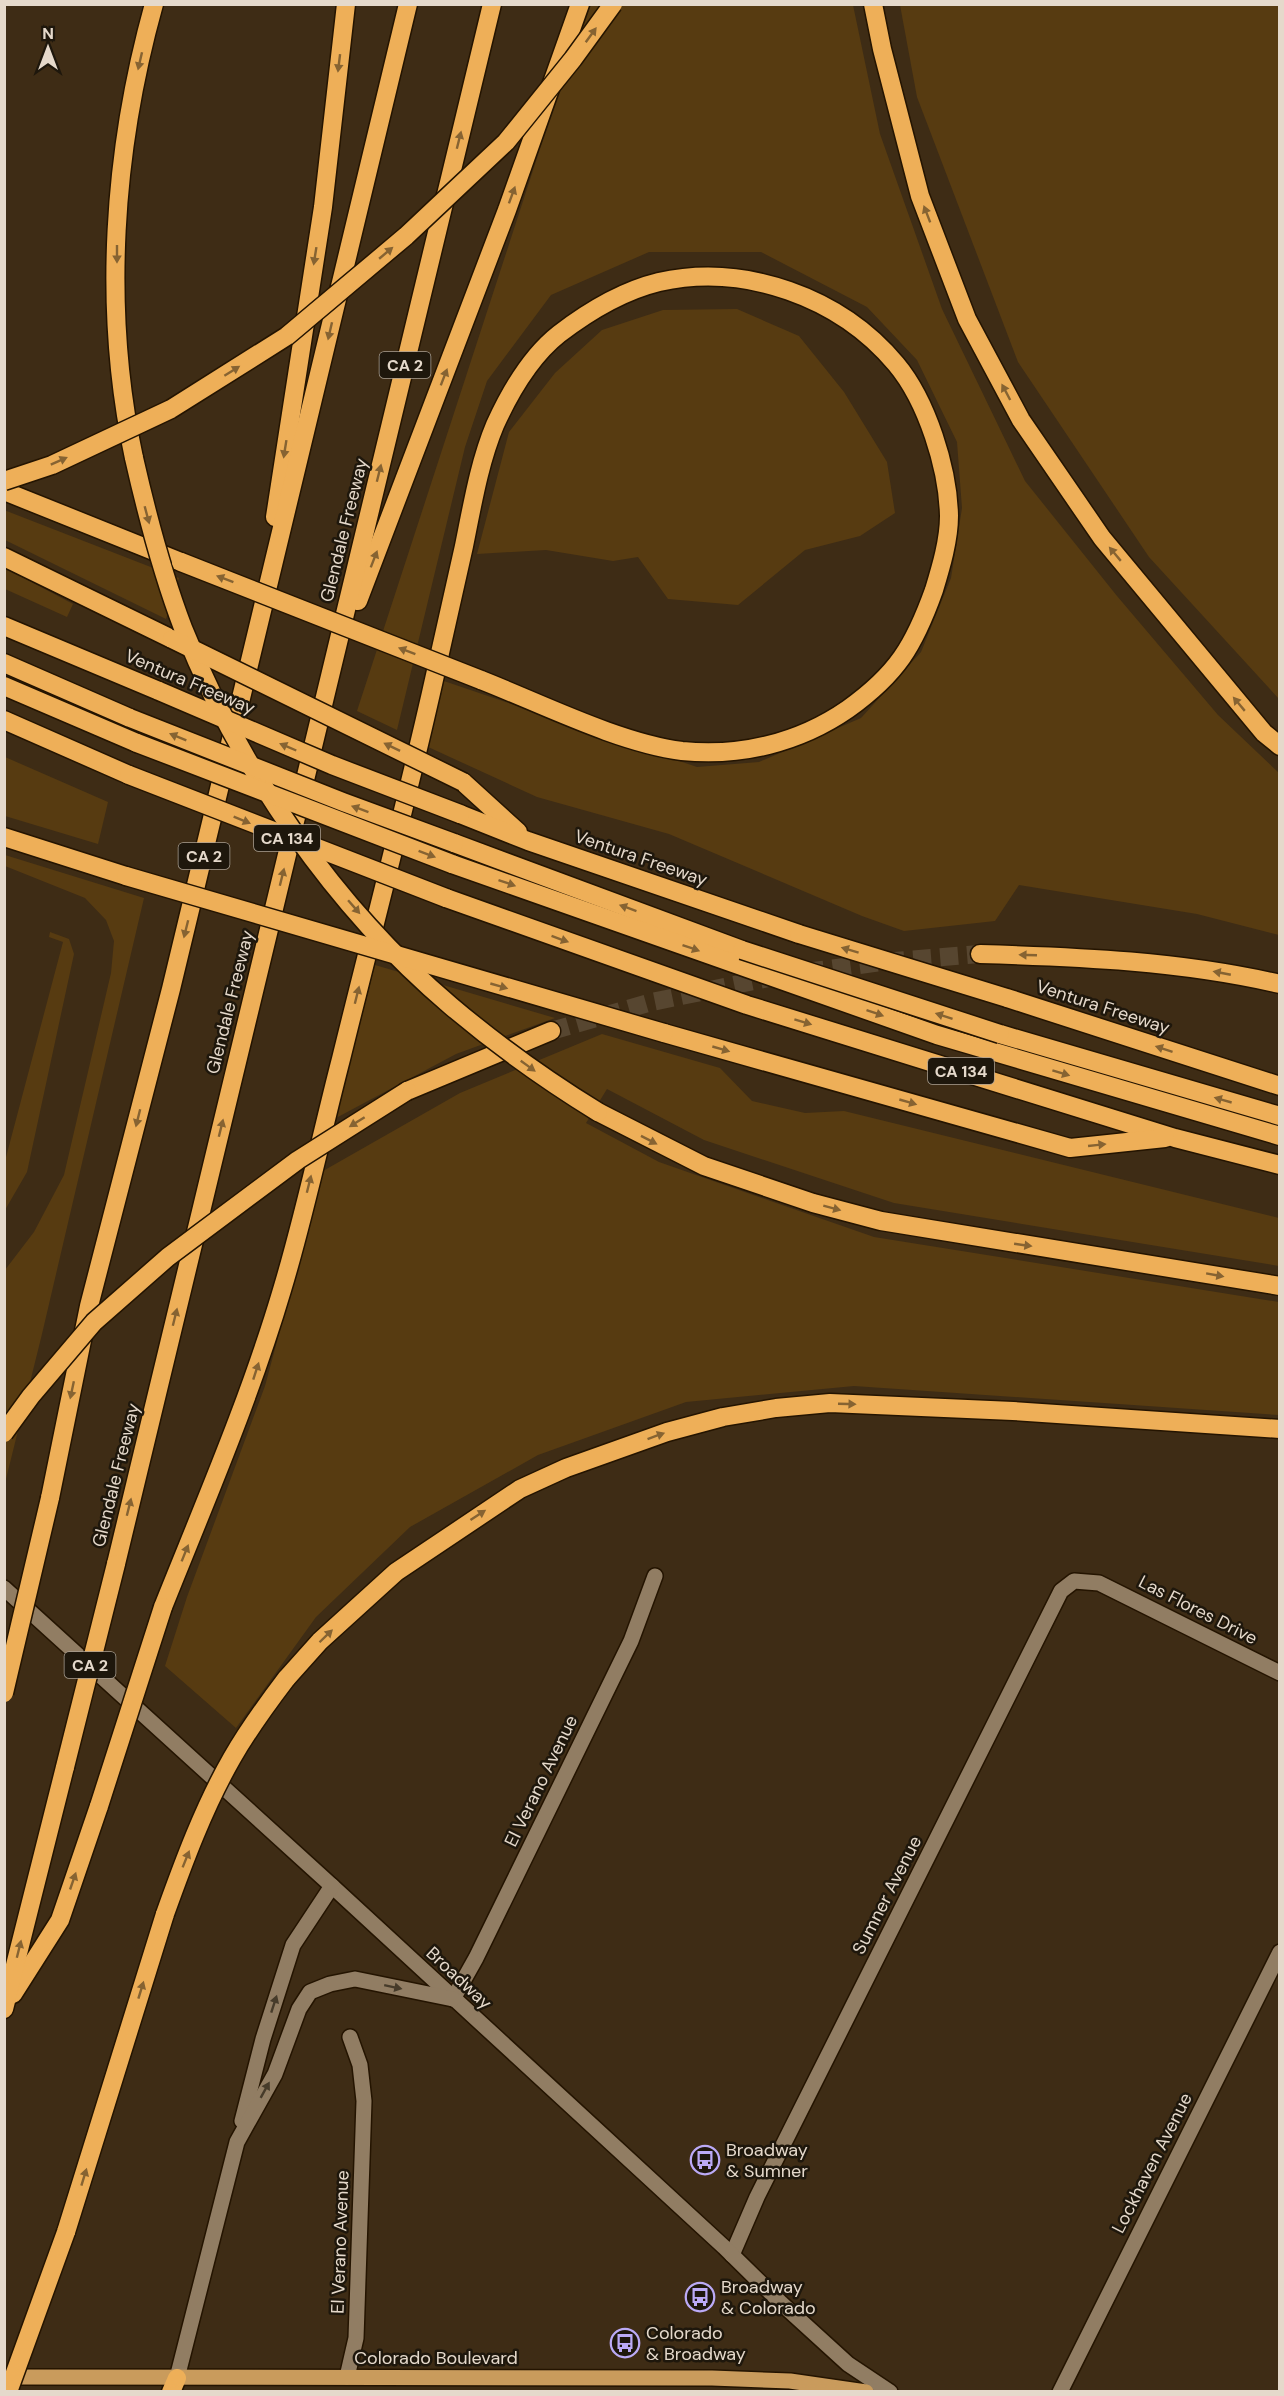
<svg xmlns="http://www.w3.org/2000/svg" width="1284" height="2396" viewBox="0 0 1284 2396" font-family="'DM Sans',sans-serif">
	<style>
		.green { fill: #573b11 }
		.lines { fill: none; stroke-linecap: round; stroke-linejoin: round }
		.motorway-tunnel { stroke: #574630; stroke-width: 18; stroke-dasharray: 18 9; stroke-linecap: butt }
		.minor-casing { stroke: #241400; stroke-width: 18 }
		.secondary-casing { stroke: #241400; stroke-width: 18 }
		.primary-casing { stroke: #241400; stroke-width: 18 }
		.motorway-casing { stroke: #241400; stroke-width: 21 }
		.minor { stroke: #917d63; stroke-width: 15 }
		.secondary { stroke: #917d63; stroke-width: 15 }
		.primary { stroke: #c99b5c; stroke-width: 15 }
		.motorway { stroke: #eeaf58; stroke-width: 18 }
		.motorway-bridge-casing { stroke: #241400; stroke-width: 21; stroke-linecap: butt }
		.motorway-bridge { stroke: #eeaf58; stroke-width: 18 }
		.oneway { fill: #866332 }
		.oneway2 { fill: #463b2a }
		.labels { text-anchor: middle; stroke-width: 5; stroke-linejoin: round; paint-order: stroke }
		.shield { fill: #1e170c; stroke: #a99f92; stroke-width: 1.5 }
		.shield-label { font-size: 16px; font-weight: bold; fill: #e5d9cb }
		.street-label { font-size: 18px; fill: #e5d9cb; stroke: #1e170c }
		.poi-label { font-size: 18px; fill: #e5d9cb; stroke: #1e170c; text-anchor: start }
	</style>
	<rect width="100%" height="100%" fill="#3e2c15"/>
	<g class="green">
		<path d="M 591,5 L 853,5 L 880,134 L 942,309 L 1025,481 L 1117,596 L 1218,715 L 1279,773 L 1279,935 L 1197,914 L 1019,885 L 995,921 L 904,931 L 862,916 L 669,834 L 537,797 L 426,746 L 441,680 L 697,767 L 759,762 L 861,718 L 921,652 L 951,578 L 962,508 L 957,442 L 917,360 L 867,307 L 761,252 L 649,252 L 551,295 L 487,381 L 465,447 L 397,730 L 357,711 L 540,149 Z"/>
		<path d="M 900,5 L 1279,5 L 1279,699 L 1149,557 L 1018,362 L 917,97 Z"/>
		<path d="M 737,309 L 799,336 L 844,392 L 887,462 L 895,513 L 860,536 L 805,550 L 738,605 L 668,599 L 638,557 L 613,561 L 546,550 L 477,554 L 509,432 L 555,373 L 602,330 L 663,310 Z"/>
		<path d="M 4,510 L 179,578 L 166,619 L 5,540 Z"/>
		<path d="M 5,568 L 73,604 L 67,617 L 5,589 Z"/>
		<path d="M 5,757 L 108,802 L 98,844 L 5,816 Z"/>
		<path d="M 5,855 L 144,898 L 42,1334 L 5,1483 L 5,1270 L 34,1232 L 64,1175 L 111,973 L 114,941 L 106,920 L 85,898 L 5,866 Z"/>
		<path d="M 50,932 L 69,939 L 74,954 L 27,1172 L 5,1210 L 5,1161 L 63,942 L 49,937 Z"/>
		<path d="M 375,965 L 555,1018 L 456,1054 L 336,1118 Z"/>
		<path d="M 602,1034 L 720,1068 L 752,1101 L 805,1113 L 844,1111 L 1279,1218 L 1279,1266 L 894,1203 L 704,1140 L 607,1089 L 586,1123 L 659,1162 L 874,1237 L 1279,1302 L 1279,1415 L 854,1386 L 686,1402 L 538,1455 L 410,1527 L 316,1617 L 236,1728 L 165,1666 L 187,1597 L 265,1386 L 323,1171 L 460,1093 Z"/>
	</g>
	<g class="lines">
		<g class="motorway-tunnel">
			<path d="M 806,972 L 882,962 L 980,954"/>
			<path d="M 551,1031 L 652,1002 L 778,976"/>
		</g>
		<g class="minor-casing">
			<g id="minor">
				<path d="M 453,1999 L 476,1958 L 631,1641 L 655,1576"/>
				<path d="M 732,2255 L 757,2197 L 1061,1591 L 1074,1581 L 1099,1583 L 1280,1673"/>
				<path d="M 347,2377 L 356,2338 L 364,2101 L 360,2065 L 350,2037"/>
				<path d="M 1060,2392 L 1280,1952"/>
			</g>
		</g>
		<g class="secondary-casing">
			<g id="secondary">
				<path d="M 4,1588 L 332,1886 L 724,2247 L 781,2303 L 848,2364 L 890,2392"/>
				<path d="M 242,2121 L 263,2039 L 293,1945 L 332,1886"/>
				<path d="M 177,2378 L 237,2142 L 275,2074 L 299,2009 L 310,1992 L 330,1984 L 355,1979 L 453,1999"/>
			</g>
		</g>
		<g class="primary-casing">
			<path id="primary" d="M 4,2377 L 712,2378 L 790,2381 L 866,2392"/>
		</g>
		<g class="motorway-casing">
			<g id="motorway">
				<path d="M 873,4 L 882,49 L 920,196 L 967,319 L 1021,420 L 1102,538 L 1264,733 L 1280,746"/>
				<path d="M 134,458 C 102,309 113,151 154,4"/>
				<path d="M 4,491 L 181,562"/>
				<path d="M 275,517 L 323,207 L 346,4"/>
				<path d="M 4,557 L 172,639"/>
				<path d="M 358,601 L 507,210 L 580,4"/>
				<path d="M 4,626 L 159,691"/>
				<path d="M 4,663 L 130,718"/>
				<path d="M 4,686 L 137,743"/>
				<path d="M 4,720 L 129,775"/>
				<path d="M 463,782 L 518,832"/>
				<path d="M 460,814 L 528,841 L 799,934"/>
				<path d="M 4,837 L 126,876"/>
				<path d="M 454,843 L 742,950"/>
				<path d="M 452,864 L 937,1035 L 1280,1136"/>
				<path d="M 446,898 L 747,1005 L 1175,1138 L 1280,1165"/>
				<path d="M 980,954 C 1080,957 1181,961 1280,984"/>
				<path d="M 1007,998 L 1280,1086"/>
				<path d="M 664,1033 L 1070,1148 L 1165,1138"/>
				<path d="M 1000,1034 L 1280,1116"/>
				<path d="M 407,1091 L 551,1031"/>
				<path d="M 598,1112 L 704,1166 L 813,1203 L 881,1221 L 1280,1286"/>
				<path d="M 50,1498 L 89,1306 L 171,989 L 408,4"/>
				<path d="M 116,1564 L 492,4"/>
				<path d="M 163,1607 C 205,1502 250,1398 282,1290 C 305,1214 321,1136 341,1059 C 371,937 403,816 431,693 C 442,645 453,596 464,546 C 472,507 479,463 495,425 C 510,392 531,356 559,334 C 589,311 622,291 659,282 C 745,263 840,297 896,364 C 927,401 948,468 949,516 C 949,540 941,567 934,590 C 914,646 897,674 848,709 C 799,743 740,757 682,751 C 619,743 540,703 481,680"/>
				<path d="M 286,1679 L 320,1641 L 396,1572 L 520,1489 L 566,1468 L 667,1432 L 723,1417 L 776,1408 L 830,1403 L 1013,1411 L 1280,1429"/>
				<path d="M 13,1994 L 60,1920 L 99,1806"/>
				<path d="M 4,2009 L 65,1767"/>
				<path d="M 66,2232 L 165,1914"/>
				<path d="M 171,2392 L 177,2378"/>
			</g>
		</g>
		<use href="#minor" class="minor"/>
		<use href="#secondary" class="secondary"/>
		<use href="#primary" class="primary"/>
		<use href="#motorway" class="motorway"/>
		<g class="motorway-bridge-casing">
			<g id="motorway-bridge">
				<path d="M 134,458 C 147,515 162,573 183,628 C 239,769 335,908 451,1006 C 497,1045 546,1080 598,1112"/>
				<path d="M 4,481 L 52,465 L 171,409 L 287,336 L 406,236 L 506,142 L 573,59 L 613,4"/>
				<path d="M 181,562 L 481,680"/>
				<path d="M 172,639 L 463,782"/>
				<path d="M 159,691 L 332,765 L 460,814"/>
				<path d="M 130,718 L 343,802 L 454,843"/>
				<path d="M 137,743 L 452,864"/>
				<path d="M 129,775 L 446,898"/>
				<path d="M 126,876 L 664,1033"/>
				<path d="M 799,934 L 1007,998"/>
				<path d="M 742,950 L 1000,1034"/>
				<path d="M 4,1433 L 31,1396 L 94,1322 L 168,1257 L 298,1160 L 407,1091"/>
				<path d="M 4,1693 L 50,1498"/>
				<path d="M 65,1767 L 116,1564"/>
				<path d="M 99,1806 L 163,1607"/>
				<path d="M 165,1914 C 184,1861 204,1807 232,1758 C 248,1730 267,1704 286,1679"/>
				<path d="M 8,2392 L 66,2232"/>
			</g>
		</g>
		<use href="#motorway-bridge" class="motorway-bridge"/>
	</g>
	<defs><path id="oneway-solid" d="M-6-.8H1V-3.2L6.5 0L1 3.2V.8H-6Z" transform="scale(1.5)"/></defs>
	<g class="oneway">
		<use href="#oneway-solid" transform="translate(591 35) rotate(-54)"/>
		<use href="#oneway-solid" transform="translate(140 61) rotate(103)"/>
		<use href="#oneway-solid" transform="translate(339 63) rotate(97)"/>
		<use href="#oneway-solid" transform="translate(459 140) rotate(-76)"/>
		<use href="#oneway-solid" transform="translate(512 195) rotate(-70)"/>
		<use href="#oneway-solid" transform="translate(927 214) rotate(-111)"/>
		<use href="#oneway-solid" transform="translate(386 253) rotate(-40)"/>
		<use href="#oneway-solid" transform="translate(117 254) rotate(90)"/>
		<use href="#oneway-solid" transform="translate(315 256) rotate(99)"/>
		<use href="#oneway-solid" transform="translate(330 331) rotate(103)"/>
		<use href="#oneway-solid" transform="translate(232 371) rotate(-32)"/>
		<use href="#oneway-solid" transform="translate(444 377) rotate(-69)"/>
		<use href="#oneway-solid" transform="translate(1006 392) rotate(-118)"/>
		<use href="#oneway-solid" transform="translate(285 449) rotate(99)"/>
		<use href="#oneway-solid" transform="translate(59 461) rotate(-24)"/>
		<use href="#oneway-solid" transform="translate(379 473) rotate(-76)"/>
		<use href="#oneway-solid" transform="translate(147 515) rotate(75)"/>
		<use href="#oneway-solid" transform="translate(1115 554) rotate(-130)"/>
		<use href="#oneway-solid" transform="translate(374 559) rotate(-69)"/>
		<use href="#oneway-solid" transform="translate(225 579) rotate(-159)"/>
		<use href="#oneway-solid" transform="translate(407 651) rotate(-159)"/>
		<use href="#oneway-solid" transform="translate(1239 704) rotate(-130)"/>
		<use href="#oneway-solid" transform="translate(178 737) rotate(-158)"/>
		<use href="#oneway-solid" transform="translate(288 747) rotate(-157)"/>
		<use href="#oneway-solid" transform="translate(392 747) rotate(-154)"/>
		<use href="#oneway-solid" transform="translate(360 809) rotate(-160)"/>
		<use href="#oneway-solid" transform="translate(242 820) rotate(22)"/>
		<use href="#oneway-solid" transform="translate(427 854) rotate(21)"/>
		<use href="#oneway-solid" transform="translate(282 877) rotate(-76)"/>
		<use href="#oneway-solid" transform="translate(507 883) rotate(19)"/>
		<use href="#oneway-solid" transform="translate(354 907) rotate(49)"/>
		<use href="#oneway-solid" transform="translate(628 908) rotate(-160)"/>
		<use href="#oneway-solid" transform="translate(186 929) rotate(104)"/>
		<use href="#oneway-solid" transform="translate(560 939) rotate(20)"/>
		<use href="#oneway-solid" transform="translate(691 948) rotate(19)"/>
		<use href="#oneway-solid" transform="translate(850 950) rotate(-163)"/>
		<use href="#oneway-solid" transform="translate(1028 955) rotate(-178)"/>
		<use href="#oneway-solid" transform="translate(1222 973) rotate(-169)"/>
		<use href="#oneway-solid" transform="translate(499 986) rotate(16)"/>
		<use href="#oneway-solid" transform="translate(357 995) rotate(-76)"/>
		<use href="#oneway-solid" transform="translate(875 1013) rotate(19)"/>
		<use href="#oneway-solid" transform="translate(944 1016) rotate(-162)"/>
		<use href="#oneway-solid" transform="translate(803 1022) rotate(17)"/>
		<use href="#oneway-solid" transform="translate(721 1049) rotate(16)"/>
		<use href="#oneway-solid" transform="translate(1164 1049) rotate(-162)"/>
		<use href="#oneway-solid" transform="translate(528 1066) rotate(36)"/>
		<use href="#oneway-solid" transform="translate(1061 1073) rotate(17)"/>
		<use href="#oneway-solid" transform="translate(1223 1100) rotate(-164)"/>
		<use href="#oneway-solid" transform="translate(908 1102) rotate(16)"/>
		<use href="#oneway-solid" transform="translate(138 1118) rotate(104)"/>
		<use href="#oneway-solid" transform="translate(357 1122) rotate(148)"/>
		<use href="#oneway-solid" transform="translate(221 1128) rotate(-76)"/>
		<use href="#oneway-solid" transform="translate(649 1140) rotate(27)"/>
		<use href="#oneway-solid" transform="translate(1097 1145) rotate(-6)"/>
		<use href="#oneway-solid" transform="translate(309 1184) rotate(-76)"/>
		<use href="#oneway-solid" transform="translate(832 1208) rotate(15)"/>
		<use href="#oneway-solid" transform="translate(1023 1245) rotate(8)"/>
		<use href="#oneway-solid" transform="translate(1215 1275) rotate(10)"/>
		<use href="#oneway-solid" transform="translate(175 1317) rotate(-76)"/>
		<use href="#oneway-solid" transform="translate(256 1371) rotate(-72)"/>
		<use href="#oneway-solid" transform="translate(72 1390) rotate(102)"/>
		<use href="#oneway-solid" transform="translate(847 1404) rotate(2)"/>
		<use href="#oneway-solid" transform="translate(656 1436) rotate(-20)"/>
		<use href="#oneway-solid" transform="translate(129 1507) rotate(-76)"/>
		<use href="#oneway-solid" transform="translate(478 1515) rotate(-33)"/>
		<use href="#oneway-solid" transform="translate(185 1553) rotate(-68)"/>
		<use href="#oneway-solid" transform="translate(326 1636) rotate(-44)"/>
		<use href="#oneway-solid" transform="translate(186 1859) rotate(-68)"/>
		<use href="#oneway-solid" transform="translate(73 1881) rotate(-71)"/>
		<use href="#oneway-solid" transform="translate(19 1949) rotate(-76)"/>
		<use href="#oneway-solid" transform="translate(141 1990) rotate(-73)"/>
		<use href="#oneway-solid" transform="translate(84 2177) rotate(-73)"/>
	</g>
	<g class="oneway2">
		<use href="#oneway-solid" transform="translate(393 1987) rotate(12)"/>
		<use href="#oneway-solid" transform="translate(274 2004) rotate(-72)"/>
		<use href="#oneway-solid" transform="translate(265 2090) rotate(-61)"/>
	</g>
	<defs>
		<g id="bus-ring" transform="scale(1.5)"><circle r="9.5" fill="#1e170c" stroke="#bbaaf6" stroke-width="1.5"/><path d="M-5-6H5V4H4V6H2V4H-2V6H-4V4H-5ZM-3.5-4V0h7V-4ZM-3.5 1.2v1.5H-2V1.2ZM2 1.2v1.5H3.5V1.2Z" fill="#bbaaf6"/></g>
	</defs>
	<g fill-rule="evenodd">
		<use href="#bus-ring" x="705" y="2160"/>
		<use href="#bus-ring" x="700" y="2297"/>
		<use href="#bus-ring" x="625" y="2343"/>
	</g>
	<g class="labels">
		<g class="shield">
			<rect x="379.5" y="352" width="51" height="26" rx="4.5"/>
			<rect x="254" y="825" width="66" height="26" rx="4.5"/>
			<rect x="178.5" y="843" width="51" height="26" rx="4.5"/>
			<rect x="928" y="1058" width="66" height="26" rx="4.5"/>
			<rect x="64.5" y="1652" width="51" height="26" rx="4.5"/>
		</g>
		<g class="shield-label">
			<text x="405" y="371">CA 2</text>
			<text x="287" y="844">CA 134</text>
			<text x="204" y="862">CA 2</text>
			<text x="961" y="1077">CA 134</text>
			<text x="90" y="1671">CA 2</text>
		</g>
		<g class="street-label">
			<text transform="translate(344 530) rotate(-76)" y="6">Glendale Freeway</text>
			<text transform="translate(190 682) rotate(23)" y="6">Ventura Freeway</text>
			<text transform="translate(641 858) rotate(19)" y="6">Ventura Freeway</text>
			<text transform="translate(230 1002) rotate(-76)" y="6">Glendale Freeway</text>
			<text transform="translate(1103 1007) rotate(18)" y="6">Ventura Freeway</text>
			<text transform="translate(116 1475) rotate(-76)" y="6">Glendale Freeway</text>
			<text transform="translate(1198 1610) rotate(27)" y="6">Las Flores Drive</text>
			<text transform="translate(541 1781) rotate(-64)" y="6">El Verano Avenue</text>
			<text transform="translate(887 1895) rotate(-63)" y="6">Sumner Avenue</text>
			<text transform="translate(459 1978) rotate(43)" y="6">Broadway</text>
			<text transform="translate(1152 2163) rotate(-63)" y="6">Lockhaven Avenue</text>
			<text transform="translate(340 2242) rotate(-88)" y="6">El Verano Avenue</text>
			<text x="436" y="2364">Colorado Boulevard</text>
		</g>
		<g class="poi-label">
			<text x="726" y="2156">Broadway<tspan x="726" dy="21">&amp; Sumner</tspan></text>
			<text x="721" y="2293">Broadway<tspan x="721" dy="21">&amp; Colorado</tspan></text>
			<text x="646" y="2339">Colorado<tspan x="646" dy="21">&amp; Broadway</tspan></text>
		</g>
	</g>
	<rect width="1284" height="2396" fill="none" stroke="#e5d9cb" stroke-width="12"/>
	<g transform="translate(48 48)" stroke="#1e170c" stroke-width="4.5" paint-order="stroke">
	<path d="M0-4.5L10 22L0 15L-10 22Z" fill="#e5d9cb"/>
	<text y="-9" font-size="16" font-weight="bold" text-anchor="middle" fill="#e5d9cb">N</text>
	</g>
</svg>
